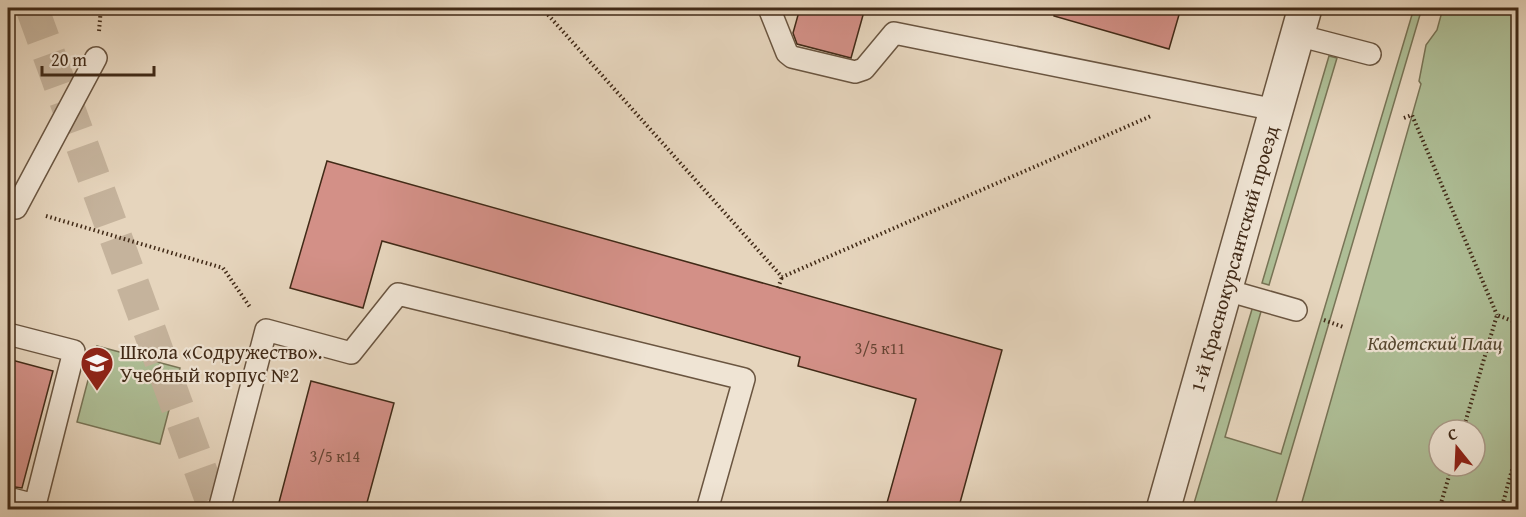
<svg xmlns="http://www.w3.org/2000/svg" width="1526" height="517" viewBox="0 0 1526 517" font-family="'Gentium Book Plus',serif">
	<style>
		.green { fill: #aebe96; stroke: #787456; stroke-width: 1.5; fill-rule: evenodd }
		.building { fill: #d39087; stroke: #412a17; stroke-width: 1.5 }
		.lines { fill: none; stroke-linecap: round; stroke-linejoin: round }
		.primary-tunnel { stroke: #c5b39c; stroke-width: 33; stroke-dasharray: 33 16; stroke-linecap: butt }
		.service-casing { stroke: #6a5540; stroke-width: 24 }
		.tertiary-casing { stroke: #6a5540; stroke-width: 36 }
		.path { stroke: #412a17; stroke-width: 4; stroke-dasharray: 1.5 3; stroke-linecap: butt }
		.service { stroke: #efe4d4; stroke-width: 21 }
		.tertiary { stroke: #efe4d4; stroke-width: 33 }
		.labels { text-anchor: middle; stroke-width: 4.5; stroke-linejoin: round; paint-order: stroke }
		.number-label { font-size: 16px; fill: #643 }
		.street-label { font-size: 20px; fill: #412a17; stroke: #efe4d4 }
		.park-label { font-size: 20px; font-style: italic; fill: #574830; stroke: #efe4d4 }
		.poi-label { font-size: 20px; fill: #412a17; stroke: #efe4d4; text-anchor: start }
	</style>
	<rect width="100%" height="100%" fill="#e6d5bd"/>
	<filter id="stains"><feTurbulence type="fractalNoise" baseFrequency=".00333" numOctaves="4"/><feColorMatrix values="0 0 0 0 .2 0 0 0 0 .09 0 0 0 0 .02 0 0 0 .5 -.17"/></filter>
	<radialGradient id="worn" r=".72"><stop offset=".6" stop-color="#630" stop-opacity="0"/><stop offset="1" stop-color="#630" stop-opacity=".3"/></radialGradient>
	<g class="green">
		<path d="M 1414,8 L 1422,8 L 1274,509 L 1192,510 L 1253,306 L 1262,308 L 1225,437 L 1281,454 Z"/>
		<path d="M 1443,8 L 1518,8 L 1518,509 L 1300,509 L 1421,84 L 1419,81 L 1426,45 L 1437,30 ZM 1439,430 L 1475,430 L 1475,466 L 1439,466 Z"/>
		<path d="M 1329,56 L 1337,58 L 1269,285 L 1262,283 Z"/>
		<path d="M 97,346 L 180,368 L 160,444 L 77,422 Z"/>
	</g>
	<g class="building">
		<path d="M 800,8 L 865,8 L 851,58 L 797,44 L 793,33 Z"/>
		<path d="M 1055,8 L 1181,8 L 1169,49 L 1054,16 Z"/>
		<path d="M 327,161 L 1002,350 L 958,510 L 885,510 L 916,399 L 798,366 L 800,357 L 382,241 L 363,308 L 290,288 Z"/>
		<path d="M 8,359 L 53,371 L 22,488 L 8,486 Z"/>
		<path d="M 311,381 L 394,403 L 365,510 L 277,510 Z"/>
	</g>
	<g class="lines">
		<path class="primary-tunnel" d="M 32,8 L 215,510"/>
		<g class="service-casing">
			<g id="service">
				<path d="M 769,8 L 787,53 L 792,57 L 855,72 L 864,69 L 894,33 L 1276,110"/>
				<path d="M 1297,35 L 1370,54"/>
				<path d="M 8,205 L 16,208 L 96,58"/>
				<path d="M 1226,290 L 1296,310"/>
				<path d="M 8,334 L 74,351 L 35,505 L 8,498"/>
				<path d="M 219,510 L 266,330 L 351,353 L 398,294 L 744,379 L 707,510"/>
			</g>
		</g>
		<g class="tertiary-casing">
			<g id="tertiary">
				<path id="s1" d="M 1163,510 L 1305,8"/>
			</g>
		</g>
		<g class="path">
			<path d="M 542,8 L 782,277 L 1151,116"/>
			<path d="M 99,31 L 101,8"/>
			<path d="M 1404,118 L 1412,115 L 1497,315"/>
			<path d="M 46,216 L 223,268 L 250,307"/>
			<path d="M 778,288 L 782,277"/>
			<path d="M 1324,320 L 1343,327"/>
			<path d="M 1463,430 L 1497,315 L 1518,323"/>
			<path d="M 1439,510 L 1452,466"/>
			<path d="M 1501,510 L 1518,448"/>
		</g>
		<use href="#service" class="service"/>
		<use href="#tertiary" class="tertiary"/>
	</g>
	<defs>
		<g id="school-pin" transform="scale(1.725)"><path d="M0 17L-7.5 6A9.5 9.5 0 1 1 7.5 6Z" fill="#8f2418" stroke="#efe4d4"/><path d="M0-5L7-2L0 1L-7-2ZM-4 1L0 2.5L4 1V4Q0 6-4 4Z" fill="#fff"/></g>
	</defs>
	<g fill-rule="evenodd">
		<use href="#school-pin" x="97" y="363"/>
	</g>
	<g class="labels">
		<g class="number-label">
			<text x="880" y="354">3/5 к11</text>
			<text x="335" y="462">3/5 к14</text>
		</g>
		<g class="street-label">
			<text dy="7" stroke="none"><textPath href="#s1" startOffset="261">1-й Краснокурсантский проезд</textPath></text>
		</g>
		<g class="park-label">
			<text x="1435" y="350">Кадетский Плац</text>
		</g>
		<g class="poi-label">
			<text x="120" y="359">Школа «Содружество».<tspan x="120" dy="23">Учебный корпус №2</tspan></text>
		</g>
	</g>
	<rect width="1526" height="517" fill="none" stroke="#e6d5bd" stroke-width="30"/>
	<rect x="9" y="9" width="1508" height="499" fill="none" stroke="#412a17" stroke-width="3"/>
	<rect x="15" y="15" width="1496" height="487" fill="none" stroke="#412a17" stroke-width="1.5"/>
	<g transform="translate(1457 448) rotate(342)"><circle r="28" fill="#efe4d4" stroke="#a99a88" stroke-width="1.5"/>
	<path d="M0-4.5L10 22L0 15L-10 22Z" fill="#8f2418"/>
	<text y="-9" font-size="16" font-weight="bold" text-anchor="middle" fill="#412a17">С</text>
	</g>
	<path d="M42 66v9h112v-9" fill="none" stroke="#412a17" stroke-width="3"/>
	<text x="51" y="66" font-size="18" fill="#412a17" stroke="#efe4d4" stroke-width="4.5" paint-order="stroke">20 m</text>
	<rect width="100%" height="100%" filter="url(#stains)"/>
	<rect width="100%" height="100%" fill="url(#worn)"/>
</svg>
